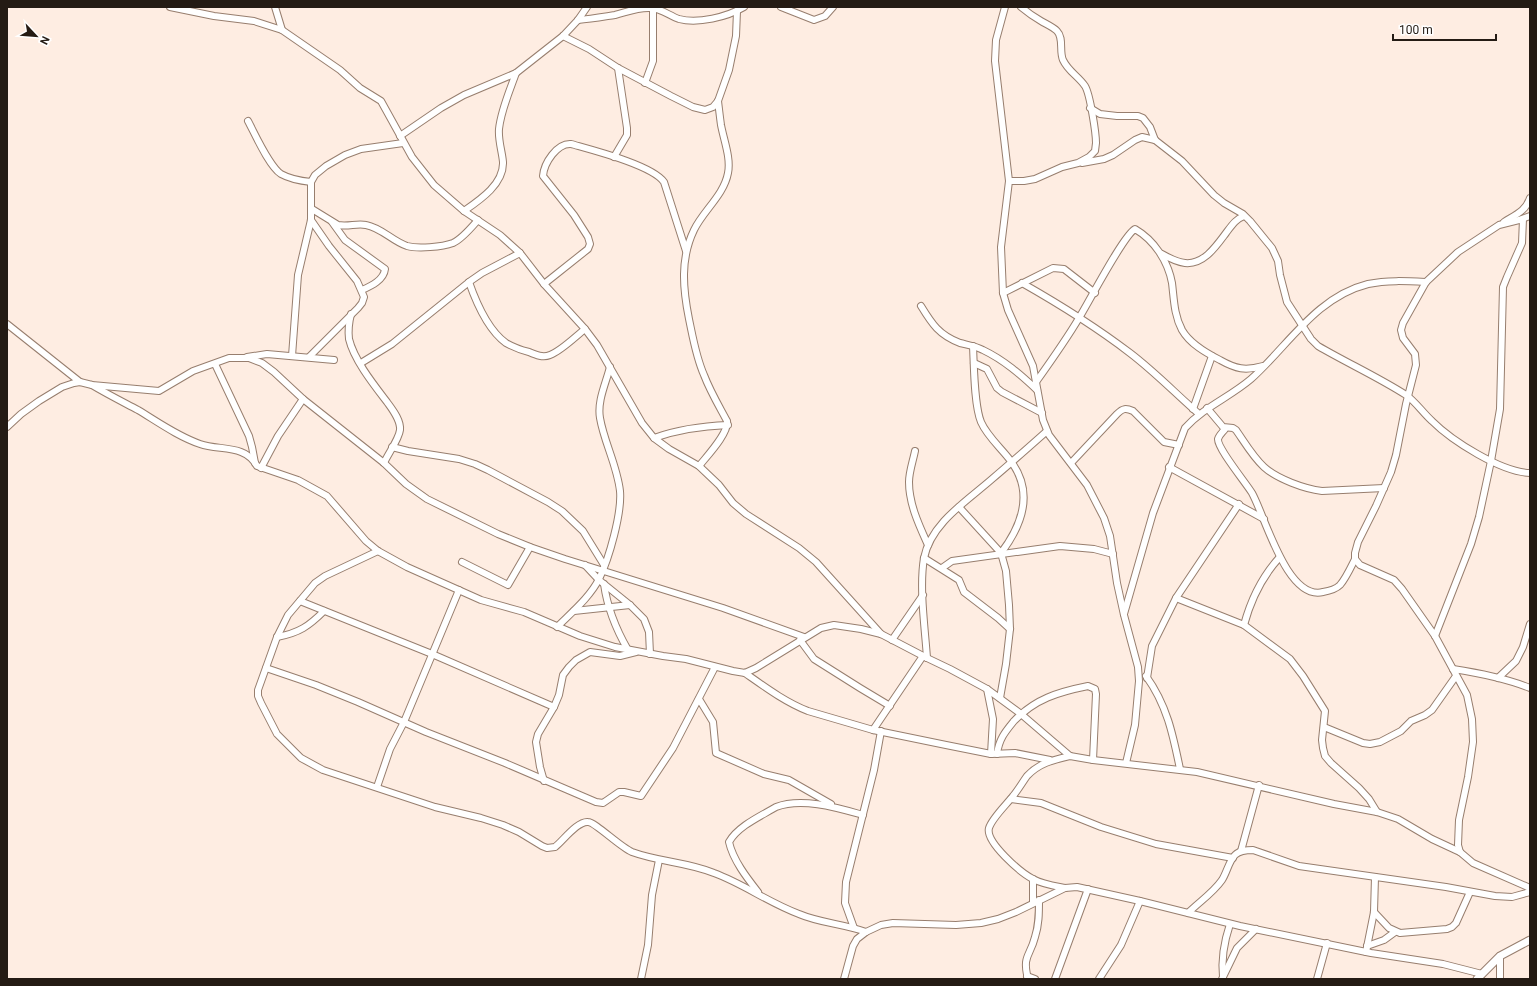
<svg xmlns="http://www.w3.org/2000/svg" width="1537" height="986" viewBox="0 0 1537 986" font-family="Roboto,sans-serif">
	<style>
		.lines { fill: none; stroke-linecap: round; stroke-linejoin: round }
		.minor-casing { stroke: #977e6e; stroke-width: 8 }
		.tertiary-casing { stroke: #977e6e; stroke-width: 9 }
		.minor { stroke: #fff; stroke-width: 6 }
		.tertiary { stroke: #fff; stroke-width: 7 }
	</style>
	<rect width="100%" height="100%" fill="#feede2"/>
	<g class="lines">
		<g class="minor-casing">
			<g id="minor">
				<path d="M 170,7 L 214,16 L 254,21 L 282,30 L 340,70 L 360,88 L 381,101 L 412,157 L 434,185 L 464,211 L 500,235 L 520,253 L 544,284 L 585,329 L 597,345 L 642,423 L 654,438 L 669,449 L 699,466 L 719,485 L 733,503 L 746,514 L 799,548 L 816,562 L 881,634"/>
				<path d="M 275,7 L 282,30"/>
				<path d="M 781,7 L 814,20 L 825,16 L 833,7"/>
				<path d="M 1005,7 L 996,40 L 995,61 L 1009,181 L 1001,247 L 1003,293 L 1008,310 L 1033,366 L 1043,420 L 1049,435 L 1087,485 L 1104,518 L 1110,536 L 1117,583 L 1124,615 L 1138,667 L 1139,681 L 1135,725 L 1126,763"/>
				<path d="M 578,20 C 591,19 602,17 615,15 C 627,12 638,7 651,8 C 660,8 670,16 679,19 C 698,24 727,17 744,7"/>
				<path d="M 563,36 L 589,49 L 618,68 L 671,96 L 693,107 L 705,110 L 713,107 L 718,101 L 729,70 L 736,36 L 737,11"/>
				<path d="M 645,83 L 653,61 L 653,7"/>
				<path d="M 1090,108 L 1100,114 L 1117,116 L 1138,116 L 1143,118 L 1150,127 L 1155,140 L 1182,161 L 1214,195 L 1224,203 L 1243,214 L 1250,221 L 1272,248 L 1278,261 L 1280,275 L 1287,302 L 1311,339 L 1318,346 C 1347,363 1378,377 1406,395 C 1415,401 1423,413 1432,421 C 1452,441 1501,472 1530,473"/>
				<path d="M 248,121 C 255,134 269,166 281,174 C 290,179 301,181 311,182"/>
				<path d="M 400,136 L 441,108 L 464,95 L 516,73 L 563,36 L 578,20 L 587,7"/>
				<path d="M 614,157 L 627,135 L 627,128 L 618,68"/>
				<path d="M 1082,163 L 1104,159 L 1113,155 L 1135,140 L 1142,137 L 1155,140"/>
				<path d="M 1009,181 L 1024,181 L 1035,179 L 1062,167 L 1078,163 L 1089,157 L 1095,151 L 1096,143 C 1096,133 1090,94 1085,86 C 1078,76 1068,71 1063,60 C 1059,51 1064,38 1057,31 C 1053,27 1046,24 1041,21 C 1034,17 1027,12 1021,7"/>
				<path d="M 312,209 L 338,225 C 348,227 357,223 366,225 C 382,228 392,241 407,246 C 418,249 442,247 453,243 C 462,239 471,228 478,220"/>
				<path d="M 464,211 C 480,200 504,184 503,162 C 502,151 498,140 499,129 C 501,110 510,90 516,73"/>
				<path d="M 1530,216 L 1519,220 L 1499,225 L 1458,252 L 1426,282 L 1403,323 L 1401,330 L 1403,338 L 1415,354 L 1416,365 L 1406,404 L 1396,455 L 1391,472 L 1376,506 L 1358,542 L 1355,553 L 1355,559 L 1360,565 L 1394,580 L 1402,589 L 1435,636 L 1467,695 L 1472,719 L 1473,742 L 1468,777 L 1459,820 L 1458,845 L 1460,852 L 1473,863 L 1530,888"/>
				<path d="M 332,222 L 345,240 L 385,269 C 384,280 371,286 362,290"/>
				<path d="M 1504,222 C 1515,215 1526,211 1530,198"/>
				<path d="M 1162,254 C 1169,258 1177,262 1185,263 C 1204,265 1217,245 1226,233 C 1232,225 1236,219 1244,216"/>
				<path d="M 469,282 C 476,302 488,330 506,343 C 513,347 521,350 529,352 C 536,355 543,358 550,355 C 561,351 575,337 585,329"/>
				<path d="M 1022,283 C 1059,304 1096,327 1130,353 C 1155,372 1176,394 1199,414"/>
				<path d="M 544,284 L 588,249 L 590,244 L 588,237 L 574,215 L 543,176 C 544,163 557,143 571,144 C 592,150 652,165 664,182 L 686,251"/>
				<path d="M 1003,293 L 1053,268 L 1064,269 L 1095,293"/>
				<path d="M 921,306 C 932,324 939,335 960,343 C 968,345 976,346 983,350 C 1004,360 1021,375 1037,390"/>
				<path d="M 351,314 C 349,322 348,331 349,339 C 354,360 374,385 387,402 C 392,409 401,420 400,430 C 399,439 388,454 384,463"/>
				<path d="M 7,324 L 80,382"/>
				<path d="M 973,346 C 974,365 974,405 981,422 C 987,436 1001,448 1010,460 C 1034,491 1023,524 1001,553"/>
				<path d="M 292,356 L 298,275 L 311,220 L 311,182 L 315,175 L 326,166 L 345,155 L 361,149 L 403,143"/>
				<path d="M 247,357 L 267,354 L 334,360"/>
				<path d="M 309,357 L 358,308 L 362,303 L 364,297 L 357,281 L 329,246 L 311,220"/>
				<path d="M 361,363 L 392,344 L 469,282 L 482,273 L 520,253"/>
				<path d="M 974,363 L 987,369 L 997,388 L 1002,392 L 1042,413"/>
				<path d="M 215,364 L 249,436 L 252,447 L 255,463"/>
				<path d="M 1036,382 C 1051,361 1066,340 1079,318 C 1089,302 1123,236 1135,229 C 1154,240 1168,261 1172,283 C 1174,299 1174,315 1182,330 C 1190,344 1206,353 1220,360 C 1236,369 1245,371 1263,366"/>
				<path d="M 92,385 C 107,394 123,402 138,410 C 158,422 177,436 200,444 C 220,451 245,444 257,466 L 298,480 L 327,496 L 366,541 L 378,551 L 407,567 L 481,600 L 524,612 L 580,636 L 615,647 L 663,656 L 686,659 L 733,671 L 745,673 L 756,668 L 821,628 L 834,625 L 861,629 L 881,634 L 927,658 L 950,669 L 987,689 L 1021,714 L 1070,756 L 1093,760 L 1197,772 L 1334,804 L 1377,812 L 1398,819 L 1432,839 L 1460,852"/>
				<path d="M 1207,408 L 1223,427 L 1233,428 L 1236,430 C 1245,443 1253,457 1264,467 C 1277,479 1305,489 1322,491 L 1384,488"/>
				<path d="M 1193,409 L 1212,356"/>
				<path d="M 7,427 L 21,414 L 39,401 L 62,387 L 74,383 L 80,382 L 92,385 L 159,391 L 193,371 L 229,358 L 249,358 L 262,363 L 274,372 L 303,399 L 384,463 L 406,484 L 427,499 L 498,534 L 530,547 L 565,559 L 723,608 L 804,637"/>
				<path d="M 1225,429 C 1223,432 1219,435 1218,439 C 1217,448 1246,483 1252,493 C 1265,516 1287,601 1323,592 C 1329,591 1336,589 1340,585 C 1346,578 1351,567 1355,559"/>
				<path d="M 654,438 C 679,429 702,426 728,425"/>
				<path d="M 392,447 L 408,451 L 459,459 L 475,464 L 488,470 L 548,502 L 562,511 L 583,531 L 604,565"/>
				<path d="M 915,451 C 913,461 909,472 909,482 C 909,504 919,525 928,545"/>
				<path d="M 1071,463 L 1117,414 C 1123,408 1126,408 1133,411 L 1164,442 L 1179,445"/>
				<path d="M 699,466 C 707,456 729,433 727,421 C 719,406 710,391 704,375 C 696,357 693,338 689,319 C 683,289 680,259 694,230 C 703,211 724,195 728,173 C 731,158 724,141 721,125 C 720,118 719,109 718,101"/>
				<path d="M 1169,467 L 1264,519"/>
				<path d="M 261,468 L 278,436 L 303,399"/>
				<path d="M 959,507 L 1001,553 L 1006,571 L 1009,605 L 1010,629 L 1006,664 L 1000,698"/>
				<path d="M 378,551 L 325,576 L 315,583 L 288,615 L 277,637 L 258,690 L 258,696 L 261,703 L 277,734 L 301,758 L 323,770 L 435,807 L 481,818 L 503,825 L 519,832 L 542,846 L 547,848 L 555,847 C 563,841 577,821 588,822 C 595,822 620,847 632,852 C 659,862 688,862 714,873 C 744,884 769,903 799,914 C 820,923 844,924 866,932"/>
				<path d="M 924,558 L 959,580 L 964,592 L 998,618 L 1010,629"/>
				<path d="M 462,562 L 508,585 L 530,547"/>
				<path d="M 585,565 L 599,580 L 630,605 L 644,619 L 649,632 L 650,654"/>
				<path d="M 942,568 L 952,561 L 1060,546 L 1094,549 L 1113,554"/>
				<path d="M 604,584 C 607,606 617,631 628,650"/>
				<path d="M 1176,598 L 1244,625 L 1290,659 L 1303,676 L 1325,711 L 1322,740 L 1323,748 L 1325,756 L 1331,763 L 1359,788 L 1369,799 L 1377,812"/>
				<path d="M 300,601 L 432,654 L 554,707"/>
				<path d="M 574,611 L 630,605"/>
				<path d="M 1124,614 L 1153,513 L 1185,428 C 1204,407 1230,397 1251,379 C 1288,346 1316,297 1368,284 C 1387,280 1406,281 1426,282"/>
				<path d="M 1244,625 C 1251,599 1261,578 1279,558"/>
				<path d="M 557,627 C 572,612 590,597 599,579 C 609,559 622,513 620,491 C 617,465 604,442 600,418 C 597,401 606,383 610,367"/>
				<path d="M 1435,636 L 1471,544 L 1479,517 L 1491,461 L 1500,409 L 1503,287 L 1507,277 L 1522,243 L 1523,219"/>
				<path d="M 277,637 C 299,633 309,626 324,611"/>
				<path d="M 800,640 L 814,659 L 860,688 L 890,706"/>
				<path d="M 892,640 L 923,595"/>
				<path d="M 927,658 C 925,628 919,588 924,558 C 931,523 967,501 992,479 C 1011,463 1029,447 1047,431"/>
				<path d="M 266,668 L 316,685 L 358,702 L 426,732 L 505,763 L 596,802 L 603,803 L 619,792 L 624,792 L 641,796 L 673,748 L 715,667"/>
				<path d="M 1453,669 C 1479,673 1505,678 1530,688"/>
				<path d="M 745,673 C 765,687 785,702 808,711 L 873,730 L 946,745 L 991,754 L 1015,753 L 1050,760"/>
				<path d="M 1146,676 C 1167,705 1173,735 1180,769"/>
				<path d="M 1147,678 L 1152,646 L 1176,598 L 1239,504"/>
				<path d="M 1498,678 L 1516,661 L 1523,647 L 1530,624"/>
				<path d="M 987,689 L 993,719 L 991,754"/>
				<path d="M 699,699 L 713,722 L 716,753 L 764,774 L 789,780 L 831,804"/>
				<path d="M 1324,727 L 1363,743 L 1370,744 L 1380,742 L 1401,731 L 1411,721 L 1425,715 L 1432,710 L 1456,676"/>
				<path d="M 873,730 L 923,656"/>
				<path d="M 997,754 C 999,739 1005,732 1014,721 C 1035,699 1058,692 1088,686 L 1095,689 L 1096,694 L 1093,760"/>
				<path d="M 544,781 L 540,767 L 536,742 L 538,734 L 554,707 L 559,695 L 563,675 L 569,667 L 576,660 L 590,652 L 620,656 L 636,652"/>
				<path d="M 377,787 L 390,749 L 404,722 L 459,590"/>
				<path d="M 1011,799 L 1041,803 L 1101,827 L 1156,844 L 1233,858"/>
				<path d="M 1241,851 L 1259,785"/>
				<path d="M 1065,888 C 1055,886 1042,884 1033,879 C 1021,873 985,842 989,828 C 992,818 1007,804 1013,796 C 1018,790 1022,783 1027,776 C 1039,763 1053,760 1070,756"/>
				<path d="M 758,892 C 747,878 733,860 729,842 C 738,826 761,816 776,807 C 802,797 838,808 863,815"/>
				<path d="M 1033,903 L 1033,879"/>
				<path d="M 1374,912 L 1389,928 L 1400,933 L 1447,929 L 1452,927 L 1456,923 L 1470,892"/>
				<path d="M 1188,913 C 1199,902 1213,893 1222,880 C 1227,872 1229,861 1235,855 C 1240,850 1247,850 1253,850 L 1299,866 L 1446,887 L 1495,896 L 1512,897 L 1530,892"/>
				<path d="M 854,928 L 845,903 L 846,882 L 874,770 L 881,731"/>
				<path d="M 1367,946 L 1384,940 L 1395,932"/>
				<path d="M 1366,952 L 1374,912 L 1375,877"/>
				<path d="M 1500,956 L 1500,979"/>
				<path d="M 1027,976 L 1035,979"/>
				<path d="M 1223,977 C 1221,958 1224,942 1230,924"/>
				<path d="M 641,979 L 648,945 L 652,895 L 659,860"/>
				<path d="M 844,979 L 853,946 L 857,939 L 866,932 L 881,925 L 893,923 L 956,925 L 981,923 L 998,919 L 1016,912 L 1065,888 L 1077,887 L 1140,901 L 1240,926 L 1371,953 L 1443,964 L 1482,974"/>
				<path d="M 1028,979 C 1022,955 1030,957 1035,937 C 1039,925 1039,913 1039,900"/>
				<path d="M 1055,979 L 1088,889"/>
				<path d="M 1099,979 L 1121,945 L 1140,901"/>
				<path d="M 1222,979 L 1237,948 L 1256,929"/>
				<path d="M 1317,979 L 1327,943"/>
			</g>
		</g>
		<g class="tertiary-casing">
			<path id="tertiary" d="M 1477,979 L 1500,956 L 1530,940"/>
		</g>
		<use href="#minor" class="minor"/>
		<use href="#tertiary" class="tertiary"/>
	</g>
	<rect width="1537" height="986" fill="none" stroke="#241b14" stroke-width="16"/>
	<g transform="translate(36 36) rotate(116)" stroke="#ffffff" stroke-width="3" paint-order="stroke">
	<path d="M0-3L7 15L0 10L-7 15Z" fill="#241b14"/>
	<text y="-6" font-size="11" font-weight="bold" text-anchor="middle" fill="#241b14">N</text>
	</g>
	<path d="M1393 34v6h103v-6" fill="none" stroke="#241b14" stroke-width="2"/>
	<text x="1399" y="34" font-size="12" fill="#241b14" stroke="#ffffff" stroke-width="3" paint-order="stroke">100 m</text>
</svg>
